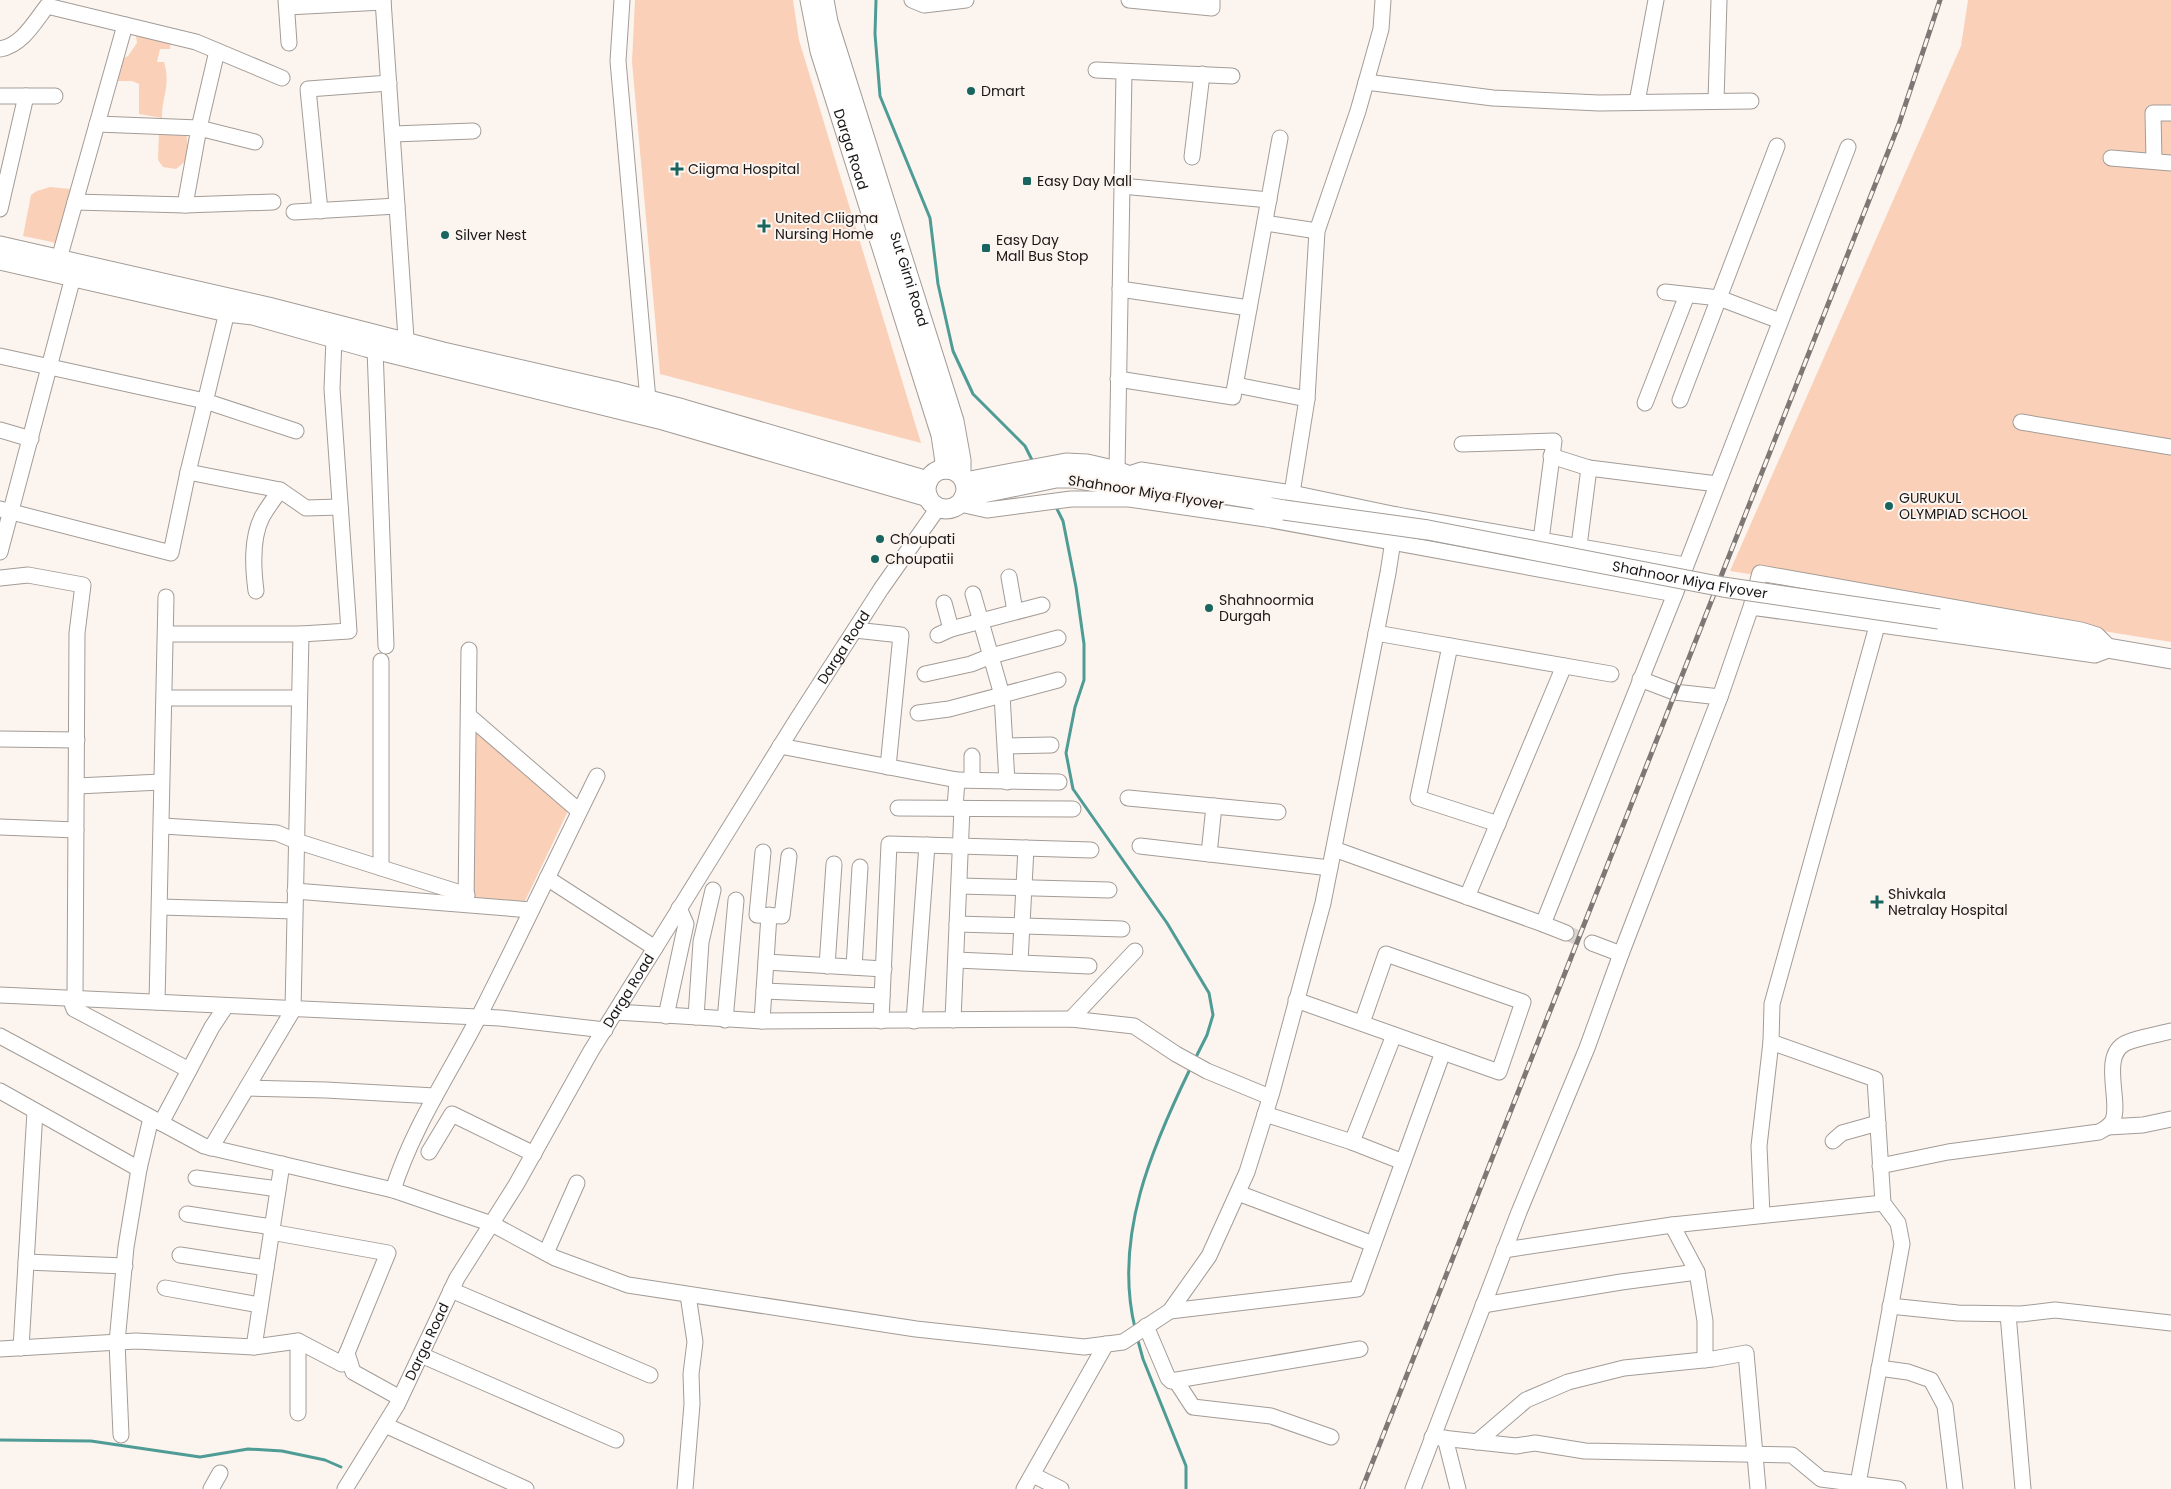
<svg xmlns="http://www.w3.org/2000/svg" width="2171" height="1489" viewBox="0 0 2171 1489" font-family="Poppins,sans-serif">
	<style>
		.park { fill: #fad1b8 }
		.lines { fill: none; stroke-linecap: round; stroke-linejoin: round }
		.stream { stroke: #4e9c95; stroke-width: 3 }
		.minor-tunnel { stroke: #dad3ce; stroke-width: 15; stroke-dasharray: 15 8; stroke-linecap: butt }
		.minor-casing { stroke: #a39c97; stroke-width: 17 }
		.major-casing { stroke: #a39c97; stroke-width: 21 }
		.minor { stroke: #fff; stroke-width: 15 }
		.major { stroke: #fff; stroke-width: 19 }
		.rail-casing { stroke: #7d7875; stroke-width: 5 }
		.rail { stroke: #fcf4ef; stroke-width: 3; stroke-dasharray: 9; stroke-linecap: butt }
		.major-bridge-casing { stroke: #a39c97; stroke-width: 21; stroke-linecap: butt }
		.major-bridge { stroke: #fff; stroke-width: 19 }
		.poi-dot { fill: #18655f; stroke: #fcf4ef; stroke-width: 2 }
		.labels { text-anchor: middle; stroke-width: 4; stroke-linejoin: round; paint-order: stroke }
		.poi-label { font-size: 14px; fill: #1a1716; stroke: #fcf4ef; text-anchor: start }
		.street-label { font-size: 14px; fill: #1a1716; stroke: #fcf4ef }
	</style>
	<rect width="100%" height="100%" fill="#fcf4ef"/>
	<g class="park">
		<path d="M 635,0 L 793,0 L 799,40 L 921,443 L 660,374 L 632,62 Z"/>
		<path d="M 1968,0 L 2171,0 L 2171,642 L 1730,571 L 1961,46 Z"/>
		<path d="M 136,36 L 158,36 L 171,39 L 170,49 L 160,49 L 157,62 L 164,62 C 171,86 162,95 162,118 L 139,114 L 139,84 L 132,81 L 115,81 L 122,59 L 128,56 L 137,43 Z"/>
		<path d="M 159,130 L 186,130 L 189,158 L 176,169 L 163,167 L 158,160 Z"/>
		<path d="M 50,187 L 71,189 L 60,246 L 52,242 L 23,236 L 31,195 L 37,191 Z"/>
		<path d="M 474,730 L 568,811 L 524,903 L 474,897 Z"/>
	</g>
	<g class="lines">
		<g class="stream">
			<path d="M 876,0 L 875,34 L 880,96 L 930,218 L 938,284 L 953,351 L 973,394 L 1025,446 L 1034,464"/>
			<path d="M 1055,505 L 1063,521 L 1076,587 L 1084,644 L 1084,680 L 1075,707 L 1066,753 L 1073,789 L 1167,923 L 1209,993 L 1213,1015 L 1207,1035 L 1195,1059"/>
			<path d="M 1135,1328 C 1113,1237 1152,1147 1191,1067"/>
			<path d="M 1137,1337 L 1143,1359 L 1186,1466 L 1186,1489"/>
			<path d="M 0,1440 L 91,1441 L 200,1457 L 248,1449 L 282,1451 L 325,1460 L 341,1467"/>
		</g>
		<path class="minor-tunnel" d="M 1566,933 L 1592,943"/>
		<g class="minor-casing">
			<g id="minor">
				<path d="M 286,0 L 289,43"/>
				<path d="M 383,0 L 407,353"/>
				<path d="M 622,0 L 618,61 L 648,400 L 645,409"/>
				<path d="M 912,0 L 924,5 L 966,0"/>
				<path d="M 1129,0 L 1212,8 L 1212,0"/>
				<path d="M 287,7 L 383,2"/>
				<path d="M 0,49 C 22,45 34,23 47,6 L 196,42 L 282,78"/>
				<path d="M 1096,70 L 1232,76"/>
				<path d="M 1366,82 L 1493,98 L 1599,103 L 1751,101"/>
				<path d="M 0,96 L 55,96"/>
				<path d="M 1716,101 L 1719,0"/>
				<path d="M 1637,102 L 1656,0"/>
				<path d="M 97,124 L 199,128 L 255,142"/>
				<path d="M 393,134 L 473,131"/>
				<path d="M 1192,157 L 1202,74"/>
				<path d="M 2111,158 L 2171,163"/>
				<path d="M 2154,161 L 2153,113 L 2171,113"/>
				<path d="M 1122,186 L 1269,200"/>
				<path d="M 75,202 L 185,205 L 273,202"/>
				<path d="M 185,205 L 199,128 L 217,51"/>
				<path d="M 0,209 L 26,96"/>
				<path d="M 320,211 L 308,89 L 389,83"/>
				<path d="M 294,212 L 397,206"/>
				<path d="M 1265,223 L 1317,231"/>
				<path d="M 59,259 L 125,25"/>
				<path d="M 1120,289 L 1249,308"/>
				<path d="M 1665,292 L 1719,298 L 1780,321"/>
				<path d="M 375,349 L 386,646"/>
				<path d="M 0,356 L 205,401 L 296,431"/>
				<path d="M 1118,379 L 1233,397 L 1280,138"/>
				<path d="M 1236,385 L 1307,399"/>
				<path d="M 1680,400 L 1777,146"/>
				<path d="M 1645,403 L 1687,295"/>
				<path d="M 2021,422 L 2171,447"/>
				<path d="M 0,430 L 31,439"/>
				<path d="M 1462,444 L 1554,441 L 1541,540"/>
				<path d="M 1551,456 L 1589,468 L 1717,484"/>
				<path d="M 1117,471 L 1124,72"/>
				<path d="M 188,472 L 280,490 L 306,508 L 340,507"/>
				<path d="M 1126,475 L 1141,470 L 1292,493 L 1397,515 L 1685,565"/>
				<path d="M 1292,493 L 1307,399 L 1317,231 L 1358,111 L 1381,29 L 1383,0"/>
				<path d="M 960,504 L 987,510 L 1071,499 L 1129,499 L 1266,519 L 1675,594"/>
				<path d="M 0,509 L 171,553 L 188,472 L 227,312"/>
				<path d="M 1579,546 L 1589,468"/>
				<path d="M 0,552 L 73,277"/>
				<path d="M 1009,577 L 1015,611"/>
				<path d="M 0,578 L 28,575 L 83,585 L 77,633 L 75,998"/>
				<path d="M 256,591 C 253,568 251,539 262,517 C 267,508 274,499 280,490"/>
				<path d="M 973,594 L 1002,695 L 1007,782"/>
				<path d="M 944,603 L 951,629"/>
				<path d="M 855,630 L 901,635 L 888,767"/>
				<path d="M 1376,633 L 1611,674"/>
				<path d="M 166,634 L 301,634 L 349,631 L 332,389 L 334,338"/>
				<path d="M 938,635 L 951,629 L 1042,605"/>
				<path d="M 1450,646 L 1418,798 L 1498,824"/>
				<path d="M 381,661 L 381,868"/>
				<path d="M 925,674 L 971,664 L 991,656 L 1058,638"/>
				<path d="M 1640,679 L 1674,692 L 1720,697"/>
				<path d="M 165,698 L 299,698"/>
				<path d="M 918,713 L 949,709 L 1058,680"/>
				<path d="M 469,716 L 579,811"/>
				<path d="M 0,739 L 77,740"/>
				<path d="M 780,746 L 957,780"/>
				<path d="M 1006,746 L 1051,745"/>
				<path d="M 972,780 L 972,756"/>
				<path d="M 77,786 L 161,782"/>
				<path d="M 1128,798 L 1278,812"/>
				<path d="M 898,808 L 1073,809"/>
				<path d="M 955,808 L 957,780 L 1059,782"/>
				<path d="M 163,826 L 277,833 L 296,841 L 467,895"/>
				<path d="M 0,827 L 76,830"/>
				<path d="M 1140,846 L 1330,868"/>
				<path d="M 1334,849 L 1543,924 L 1675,594 L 1848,147"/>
				<path d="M 763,852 L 757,915 L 782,916 L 789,856"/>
				<path d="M 1209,854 L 1214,806"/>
				<path d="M 547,878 L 655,948"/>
				<path d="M 959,886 L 1109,890"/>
				<path d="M 295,891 L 531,910"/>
				<path d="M 1467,897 L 1564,666"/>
				<path d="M 466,903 L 469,650"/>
				<path d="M 160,907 L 294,911"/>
				<path d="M 957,924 L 1122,929"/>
				<path d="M 1543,924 L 1566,933"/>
				<path d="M 1592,943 L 1621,954"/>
				<path d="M 956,960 L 1089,966"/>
				<path d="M 766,962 L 884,969"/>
				<path d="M 1020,962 L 1026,848"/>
				<path d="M 827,966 L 834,864"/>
				<path d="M 854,967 L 860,867"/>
				<path d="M 764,991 L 882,996"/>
				<path d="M 0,995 L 500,1018 L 605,1030"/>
				<path d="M 70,998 L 74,1009 L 189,1070"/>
				<path d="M 1296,1000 L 1499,1072 L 1523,1002 L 1386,954 L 1362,1023"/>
				<path d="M 157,1002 L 166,597"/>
				<path d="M 616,1012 L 762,1021 L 1071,1019 L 1134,1026 L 1176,1054 L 1207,1071 L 1270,1097"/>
				<path d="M 666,1016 L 686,924 L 679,908"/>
				<path d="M 696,1017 L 701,942 L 713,890"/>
				<path d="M 1071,1019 L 1135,951"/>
				<path d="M 725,1020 L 736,900"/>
				<path d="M 953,1020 L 962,808"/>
				<path d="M 762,1021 L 769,915"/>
				<path d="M 881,1021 L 889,844 L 1091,850"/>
				<path d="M 914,1021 L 927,845"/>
				<path d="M 0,1036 L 204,1146 L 393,1190 L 492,1224 L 555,1258 L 628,1285 L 916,1329 L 1084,1347 L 1123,1342 L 1170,1311 L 1209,1256 L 1247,1172 L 1272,1092 L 1323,903 L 1388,573 L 1397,515"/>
				<path d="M 1771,1042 L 1875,1079 L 1883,1203 L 1898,1223 L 1902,1244 L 1857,1489"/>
				<path d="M 247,1088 L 326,1090 L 435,1096"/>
				<path d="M 0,1091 L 139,1169"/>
				<path d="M 1265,1114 L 1352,1142 L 1403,1162"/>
				<path d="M 161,1123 L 212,1027 L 226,1006"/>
				<path d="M 2108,1127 L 2143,1125 L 2171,1119"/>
				<path d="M 1833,1141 L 1842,1133 L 1878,1123"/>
				<path d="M 1352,1142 L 1394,1035"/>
				<path d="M 211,1148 L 293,1010 L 301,634"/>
				<path d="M 429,1152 L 452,1114 L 534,1154"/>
				<path d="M 1880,1166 L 1948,1152 L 2099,1132 C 2105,1129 2110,1126 2113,1120 C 2121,1101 2100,1055 2126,1043 C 2139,1037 2157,1035 2171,1031"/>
				<path d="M 196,1178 L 278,1189"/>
				<path d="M 393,1190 C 412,1130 446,1079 475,1024 C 517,942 556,859 597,776"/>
				<path d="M 1238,1193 L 1373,1244"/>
				<path d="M 187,1214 L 272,1227"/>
				<path d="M 1762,1215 L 1759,1146 L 1771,1042 L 1772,1004 L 1877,626"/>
				<path d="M 1672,1225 L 1697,1272 L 1705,1321 L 1705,1360"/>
				<path d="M 271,1232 L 388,1253 L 347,1353"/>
				<path d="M 1504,1250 L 1672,1225 L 1883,1203"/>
				<path d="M 546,1253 L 577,1183"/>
				<path d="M 180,1255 L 266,1268"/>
				<path d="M 26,1262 L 125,1266"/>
				<path d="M 165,1288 L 260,1305"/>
				<path d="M 451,1290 L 650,1375"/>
				<path d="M 1483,1305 L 1621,1282 L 1697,1272"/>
				<path d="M 1890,1306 L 1958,1313 L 2021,1314 L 2055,1310 L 2171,1323"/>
				<path d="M 1170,1311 L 1357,1289 L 1443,1052"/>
				<path d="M 2008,1314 L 2023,1489"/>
				<path d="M 1146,1326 L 1168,1378 L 1171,1381 L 1360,1349"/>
				<path d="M 298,1341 L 298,1413"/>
				<path d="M 254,1347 L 282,1164"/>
				<path d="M 21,1348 L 35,1111"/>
				<path d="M 0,1349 L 136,1341 L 254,1347 L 298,1341 L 342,1364 L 347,1353 L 353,1372 L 400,1398"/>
				<path d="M 421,1355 L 616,1440"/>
				<path d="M 1879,1368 L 1908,1372 L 1931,1380 L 1945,1406 L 1955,1489"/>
				<path d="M 1176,1381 L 1193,1407 L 1271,1416 L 1331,1437"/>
				<path d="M 385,1425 L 526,1489"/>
				<path d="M 121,1435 L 117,1342 L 126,1247 L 139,1169 L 151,1118"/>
				<path d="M 1432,1437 L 1516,1446 L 1535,1443 L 1585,1451 L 1792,1455 L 1821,1479 L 1898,1489"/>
				<path d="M 1445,1438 L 1458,1489"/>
				<path d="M 1477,1442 L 1526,1400 L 1568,1382 L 1624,1368 L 1713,1359 L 1746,1353 L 1758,1489"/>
				<path d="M 1033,1475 L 1061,1489"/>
				<path d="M 211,1489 L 220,1473"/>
				<path id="s1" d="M 345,1489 L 397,1405 L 457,1278 L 516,1185 L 591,1051 L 796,721 L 881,589 L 938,508"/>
				<path d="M 685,1489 L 692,1404 L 691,1374 L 695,1342 L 688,1295"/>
				<path d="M 1024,1489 L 1106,1344"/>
				<path d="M 1413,1489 L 1519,1212 L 1587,1048 L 1621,954 L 1720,697 L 1751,607 L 1760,573 L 2081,630 L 2097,635 L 2111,649 L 2095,655 L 1751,607"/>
			</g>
		</g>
		<g class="major-casing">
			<g id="major">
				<path id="s2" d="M 810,0 L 820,51 L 941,435 L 946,469"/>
				<path id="s3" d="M 824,0 L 828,22 L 954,421 L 961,460 L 961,475"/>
				<path d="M 0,246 L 268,307 L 443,352 L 614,391 L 683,409 L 928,481"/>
				<path d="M 0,260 L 227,312 L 253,315 L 366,347 L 659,419 L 928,497"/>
				<circle cx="946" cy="489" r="20"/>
				<path d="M 965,482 L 1066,463 L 1087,464 L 1117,471 L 1142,481 L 1255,499 L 1269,507 L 1284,510"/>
				<path d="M 964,497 L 1056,478 L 1073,478 L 1145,491"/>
				<path d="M 1939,619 L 2171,659"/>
			</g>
		</g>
		<use href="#minor" class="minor"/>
		<use href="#major" class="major"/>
		<g class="rail-casing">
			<path id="rail" d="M 1362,1489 L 1899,124 L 1940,0"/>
		</g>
		<use href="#rail" class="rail"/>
		<g class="major-bridge-casing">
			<g id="major-bridge">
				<path id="s4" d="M 1284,510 L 1428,530 L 1723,587 L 1939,619"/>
			</g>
		</g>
		<use href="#major-bridge" class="major-bridge"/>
	</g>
	<g class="poi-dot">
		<circle cx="971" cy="91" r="5"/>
		<path d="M674.5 161.5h5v5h5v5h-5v5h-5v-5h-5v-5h5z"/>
		<rect x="1022" y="176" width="10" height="10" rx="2.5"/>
		<path d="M761.5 218.5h5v5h5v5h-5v5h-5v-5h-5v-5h5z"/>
		<circle cx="445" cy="235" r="5"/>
		<rect x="981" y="243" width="10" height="10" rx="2.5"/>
		<circle cx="1889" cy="506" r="5"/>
		<circle cx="880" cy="539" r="5"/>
		<circle cx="875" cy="559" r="5"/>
		<circle cx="1209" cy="608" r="5"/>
		<path d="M1874.5 894.5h5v5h5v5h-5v5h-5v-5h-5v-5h5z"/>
	</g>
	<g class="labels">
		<g class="poi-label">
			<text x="981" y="96">Dmart</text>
			<text x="688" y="174">Ciigma Hospital</text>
			<text x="1037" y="186">Easy Day Mall</text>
			<text x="775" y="223">United CIiigma<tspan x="775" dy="16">Nursing Home</tspan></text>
			<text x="455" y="240">Silver Nest</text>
			<text x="996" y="245">Easy Day<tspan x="996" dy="16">Mall Bus Stop</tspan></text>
			<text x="1899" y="503">GURUKUL<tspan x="1899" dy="16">OLYMPIAD SCHOOL</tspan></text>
			<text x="890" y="544">Choupati</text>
			<text x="885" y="564">Choupatii</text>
			<text x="1219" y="605">Shahnoormia<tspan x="1219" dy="16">Durgah</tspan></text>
			<text x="1888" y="899">Shivkala<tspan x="1888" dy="16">Netralay Hospital</tspan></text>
		</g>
		<g class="street-label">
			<text dy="5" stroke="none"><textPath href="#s2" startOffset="155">Darga Road</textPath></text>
			<text dy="5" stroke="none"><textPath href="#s3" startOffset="292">Sut Girni Road</textPath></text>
			<text transform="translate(1146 492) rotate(9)" y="5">Shahnoor Miya Flyover</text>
			<text dy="5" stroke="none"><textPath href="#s4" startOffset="412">Shahnoor Miya Flyover</textPath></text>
			<text dy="5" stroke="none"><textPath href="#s1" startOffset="979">Darga Road</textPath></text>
			<text dy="5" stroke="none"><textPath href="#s1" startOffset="574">Darga Road</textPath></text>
			<text dy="5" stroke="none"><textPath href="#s1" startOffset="169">Darga Road</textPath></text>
		</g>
	</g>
</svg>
